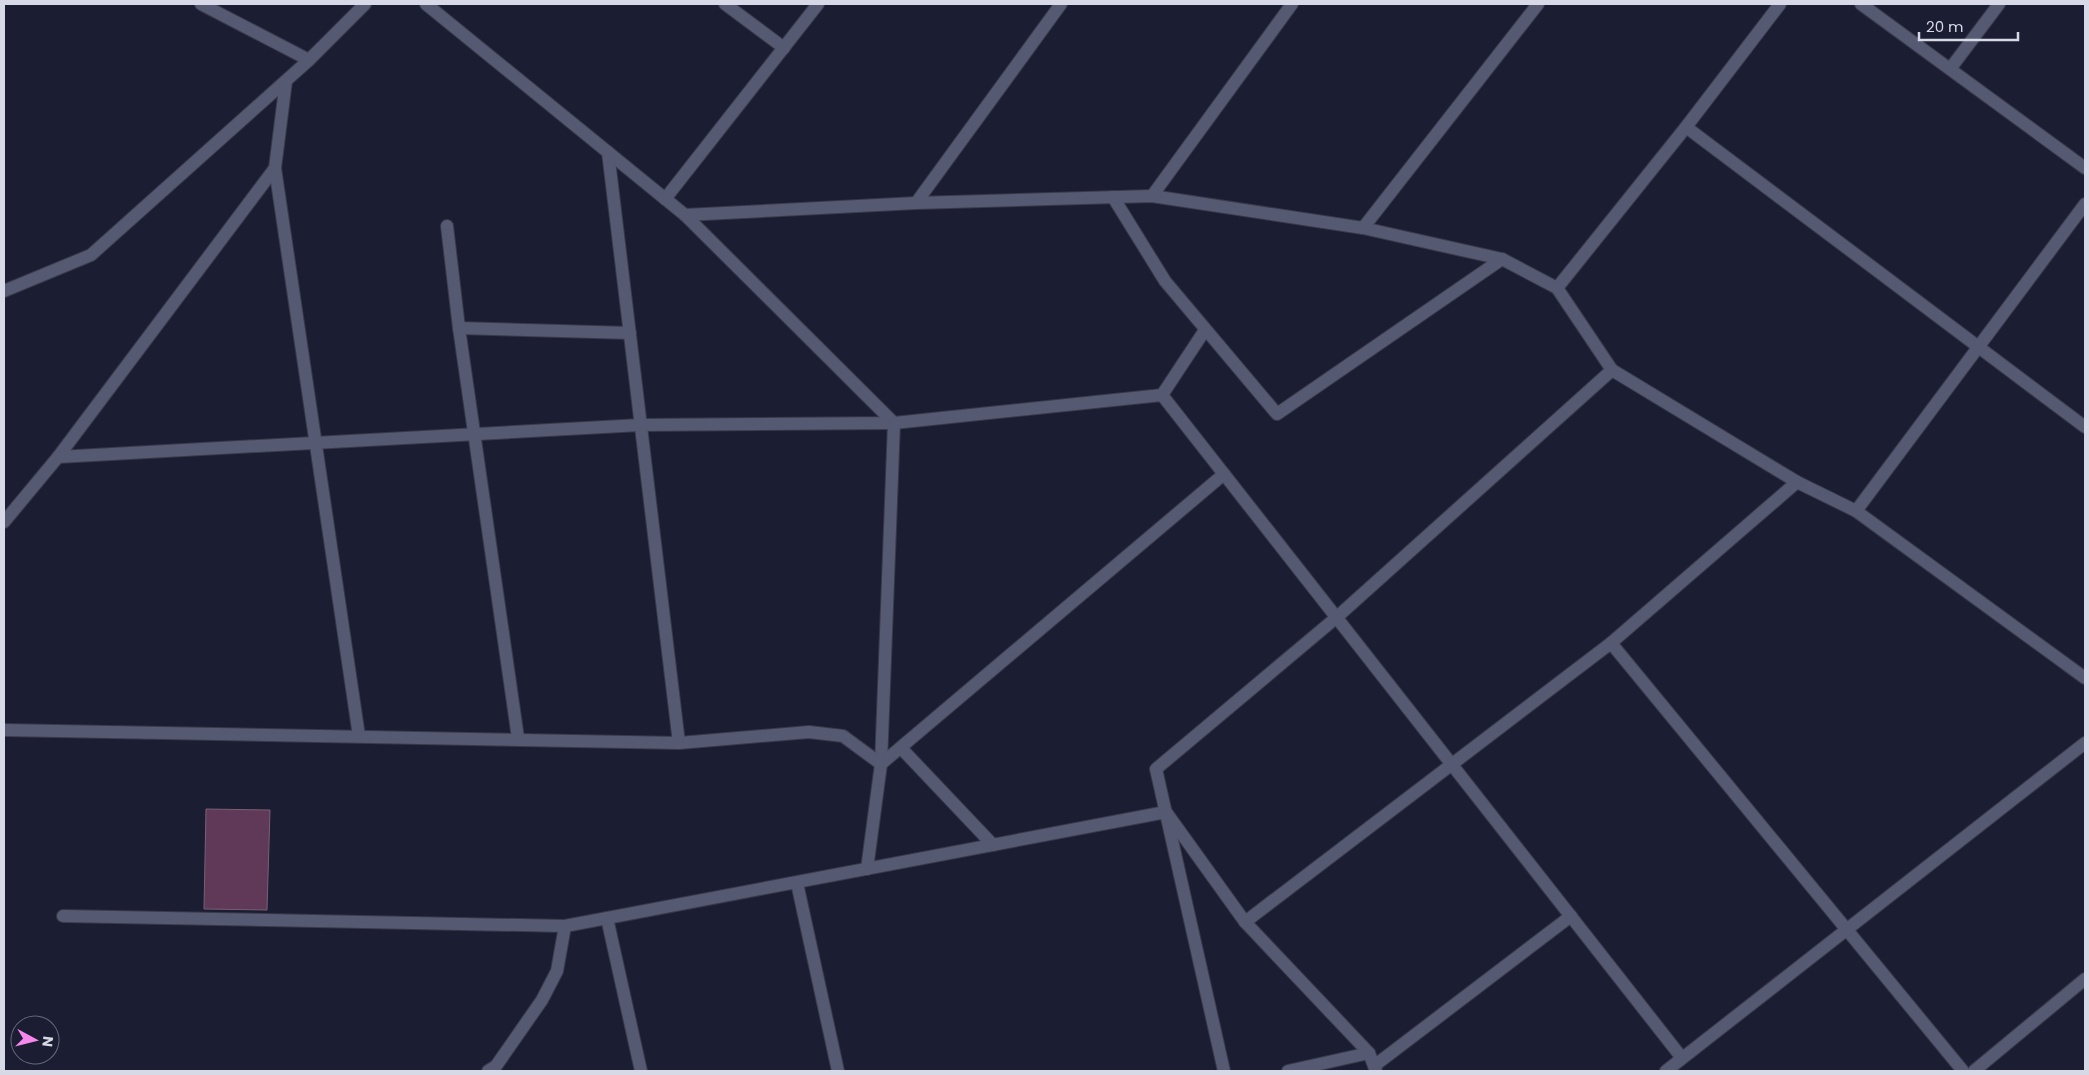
<svg xmlns="http://www.w3.org/2000/svg" width="2089" height="1075" viewBox="0 0 2089 1075" font-family="Poppins,sans-serif">
	<style>
		.building { fill: #603959; stroke: #786073 }
		.lines { fill: none; stroke-linecap: round; stroke-linejoin: round }
		.minor-casing { stroke: #39394b; stroke-width: 14 }
		.minor { stroke: #565972; stroke-width: 12 }
	</style>
	<rect width="100%" height="100%" fill="#1b1d32"/>
	<path class="building" d="M 206,809 L 270,810 L 267,910 L 204,909 Z"/>
	<g class="lines">
		<g class="minor-casing">
			<g id="minor">
				<path d="M 201,4 L 309,60"/>
				<path d="M 426,4 L 685,215 L 894,423 L 881,764 L 867,869"/>
				<path d="M 725,4 L 784,48"/>
				<path d="M 1861,4 L 2085,168"/>
				<path d="M 1950,69 L 1999,4"/>
				<path d="M 1686,127 L 2085,427"/>
				<path d="M 608,152 L 679,743"/>
				<path d="M 275,168 L 359,736"/>
				<path d="M 1152,196 L 1292,4"/>
				<path d="M 1113,197 L 1165,281 L 1277,414 L 1502,259"/>
				<path d="M 665,199 L 818,4"/>
				<path d="M 916,203 L 1061,4"/>
				<path d="M 685,215 L 916,203 L 1152,196 L 1363,228 L 1502,259 L 1557,288 L 1612,370 L 1797,482 L 1856,511 L 2085,678"/>
				<path d="M 447,226 L 459,328 L 518,738"/>
				<path d="M 1363,228 L 1538,4"/>
				<path d="M 1557,288 L 1686,127 L 1780,4"/>
				<path d="M 4,291 L 91,255 L 309,60 L 365,4"/>
				<path d="M 459,328 L 630,333"/>
				<path d="M 1162,395 L 1682,1058"/>
				<path d="M 1162,395 L 1205,330"/>
				<path d="M 58,457 L 640,425 L 894,423 L 1162,395"/>
				<path d="M 1856,511 L 2085,204"/>
				<path d="M 4,522 L 58,457 L 275,168 L 286,81"/>
				<path d="M 1611,643 L 1963,1071"/>
				<path d="M 4,730 L 679,743 L 809,732 L 843,736 L 881,764 L 1224,474"/>
				<path d="M 901,748 L 993,845"/>
				<path d="M 797,883 L 838,1071"/>
				<path d="M 63,916 L 565,926 L 1166,812 L 1245,922 L 1369,1053 L 1376,1071"/>
				<path d="M 607,918 L 641,1071"/>
				<path d="M 1245,922 L 1611,643 L 1797,482"/>
				<path d="M 1374,1066 L 1571,916"/>
				<path d="M 488,1071 L 496,1066 L 542,1000 L 557,971 L 565,926"/>
				<path d="M 1224,1071 L 1156,769 L 1337,617 L 1612,370"/>
				<path d="M 1288,1071 L 1369,1053"/>
				<path d="M 1666,1071 L 2085,743"/>
				<path d="M 1974,1071 L 2085,979"/>
			</g>
		</g>
		<use href="#minor" class="minor"/>
	</g>
	<rect width="2089" height="1075" fill="none" stroke="#d7d9e7" stroke-width="10"/>
	<g transform="translate(35 1040) rotate(97)"><circle r="24" fill="#1b1d32" stroke="#66687a"/>
	<path d="M0-4L9 19L0 12L-9 19Z" fill="#f688ed"/>
	<text y="-8" font-size="14" font-weight="bold" text-anchor="middle" fill="#d7d9e7">N</text>
	</g>
	<path d="M1919 32v8h99v-8" fill="none" stroke="#d7d9e7" stroke-width="2.5"/>
	<text x="1926" y="32" font-size="15" fill="#d7d9e7" stroke="#1b1d32" stroke-width="4" paint-order="stroke">20 m</text>
</svg>
